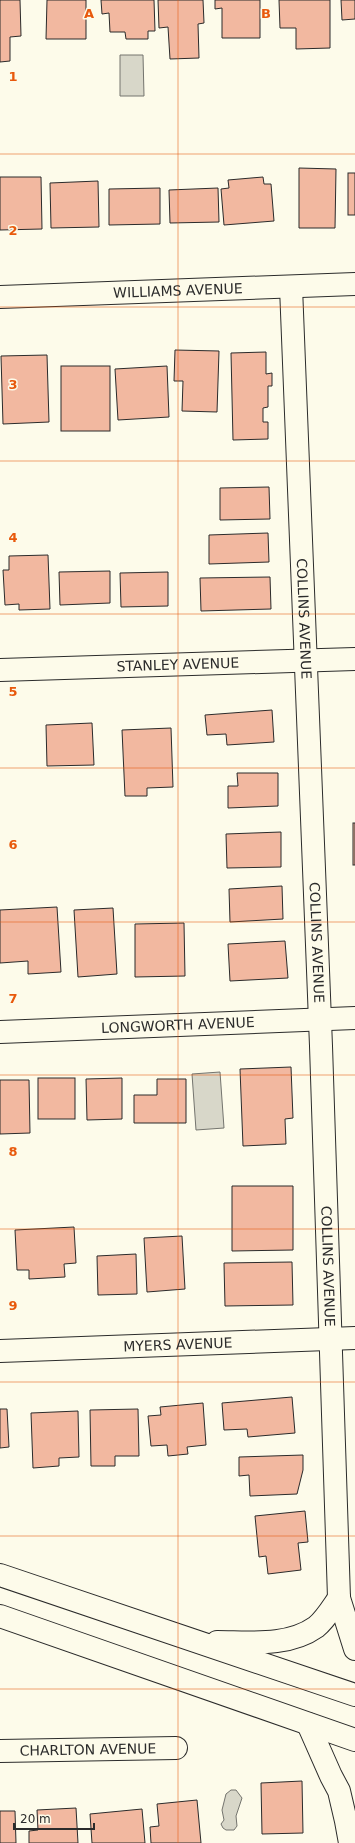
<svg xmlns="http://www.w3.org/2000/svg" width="355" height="1843" viewBox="0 0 355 1843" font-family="'DejaVu Sans',sans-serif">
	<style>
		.water { fill: #d8d7c9; stroke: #74746e }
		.building { fill: #f2b8a0; stroke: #2b2b2b }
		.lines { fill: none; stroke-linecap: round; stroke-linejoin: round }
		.minor-casing { stroke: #2b2b2b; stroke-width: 24 }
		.highway-casing { stroke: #2b2b2b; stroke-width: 24 }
		.minor { stroke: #fdfbea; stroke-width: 22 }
		.highway { stroke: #fdfbea; stroke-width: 22 }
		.grid { fill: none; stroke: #e8590c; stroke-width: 1; stroke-opacity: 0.55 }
		.labels { text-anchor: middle; stroke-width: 3; stroke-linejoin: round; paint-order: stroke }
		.street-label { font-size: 14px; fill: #2b2b2b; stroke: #fdfbea }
		.grid-label { font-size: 13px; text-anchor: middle; font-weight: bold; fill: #e8590c; stroke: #fdfbea; stroke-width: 3; stroke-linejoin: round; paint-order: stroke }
	</style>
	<rect width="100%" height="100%" fill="#fdfbea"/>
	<g class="water">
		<path d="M 120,55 L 143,55 L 144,96 L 120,96 Z"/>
		<path d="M 220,1072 L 224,1128 L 196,1130 L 192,1074 Z"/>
		<path d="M 231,1790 L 236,1790 L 242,1798 L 236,1816 L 237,1826 L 234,1830 L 226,1830 L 223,1828 L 221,1824 L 224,1820 L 222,1810 L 226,1794 Z"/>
	</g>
	<g class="building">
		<path d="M 0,0 L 20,0 L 21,36 L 10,37 L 10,61 L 0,62 Z"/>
		<path d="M 47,0 L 86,0 L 86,39 L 46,39 Z"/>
		<path d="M 101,0 L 154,0 L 155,31 L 148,31 L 148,39 L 126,39 L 125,32 L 110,32 L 109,13 L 102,14 Z"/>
		<path d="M 158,0 L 203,0 L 204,23 L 198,24 L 199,58 L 170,59 L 168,27 L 159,28 Z"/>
		<path d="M 215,0 L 260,0 L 260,38 L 222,38 L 222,8 L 215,9 Z"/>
		<path d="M 279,0 L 330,0 L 330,48 L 296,49 L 296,28 L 280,28 Z"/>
		<path d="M 341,0 L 355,0 L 355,19 L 342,20 Z"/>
		<path d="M 299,168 L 336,169 L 335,228 L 299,228 Z"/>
		<rect x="348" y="173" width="7" height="42"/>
		<path d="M 0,177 L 41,177 L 42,229 L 0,230 Z"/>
		<path d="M 263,177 L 264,184 L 271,184 L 274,221 L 224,225 L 221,189 L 229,188 L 228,180 Z"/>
		<path d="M 98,181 L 99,227 L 51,228 L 50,183 Z"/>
		<path d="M 160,188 L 160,224 L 109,225 L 109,189 Z"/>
		<path d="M 218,188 L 219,222 L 170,223 L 169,190 Z"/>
		<path d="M 175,350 L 219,351 L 217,412 L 182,411 L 183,381 L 174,381 Z"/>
		<path d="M 266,352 L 266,374 L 272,373 L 272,386 L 268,386 L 268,407 L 263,408 L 263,422 L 268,422 L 268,439 L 233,440 L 231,353 Z"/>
		<path d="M 47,355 L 49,422 L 3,424 L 1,356 Z"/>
		<rect x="61" y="366" width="49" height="65"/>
		<path d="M 167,366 L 169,417 L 118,420 L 115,369 Z"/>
		<path d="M 269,487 L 270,519 L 220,520 L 220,488 Z"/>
		<path d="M 268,533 L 269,562 L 209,564 L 209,535 Z"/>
		<path d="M 48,555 L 50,609 L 19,610 L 19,604 L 5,605 L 3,570 L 9,570 L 9,556 Z"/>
		<path d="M 110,571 L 110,603 L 60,605 L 59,572 Z"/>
		<path d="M 168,572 L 168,606 L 121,607 L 120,573 Z"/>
		<path d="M 270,577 L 271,609 L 201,611 L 200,578 Z"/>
		<path d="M 272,710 L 274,742 L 227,745 L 226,734 L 207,735 L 205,715 Z"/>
		<path d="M 92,723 L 94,765 L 47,766 L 46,725 Z"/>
		<path d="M 171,728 L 173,787 L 147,788 L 147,796 L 125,796 L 122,730 Z"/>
		<path d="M 237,773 L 278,773 L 278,806 L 228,808 L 228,786 L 238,786 Z"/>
		<rect x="353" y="823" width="2" height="42"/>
		<path d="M 281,832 L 281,867 L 227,868 L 226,834 Z"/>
		<path d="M 282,886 L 283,919 L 230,922 L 229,889 Z"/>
		<path d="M 57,907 L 61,972 L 28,974 L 28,961 L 0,963 L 0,910 Z"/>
		<path d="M 113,908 L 117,974 L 78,977 L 74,910 Z"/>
		<path d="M 184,923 L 185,976 L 135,977 L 135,924 Z"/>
		<path d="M 285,941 L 288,978 L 230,981 L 228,944 Z"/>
		<path d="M 291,1067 L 293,1118 L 285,1119 L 286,1144 L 243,1146 L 240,1069 Z"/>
		<rect x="38" y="1078" width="37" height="41"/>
		<path d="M 122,1078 L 122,1119 L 87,1120 L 86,1079 Z"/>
		<path d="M 157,1079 L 186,1079 L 186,1123 L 134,1123 L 134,1095 L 157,1095 Z"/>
		<path d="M 0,1080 L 29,1080 L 30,1133 L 0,1134 Z"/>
		<path d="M 232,1186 L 293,1186 L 293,1250 L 232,1251 Z"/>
		<path d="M 74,1227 L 76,1263 L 64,1264 L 65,1277 L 29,1279 L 29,1270 L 17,1270 L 15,1230 Z"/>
		<path d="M 182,1236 L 185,1289 L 147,1292 L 144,1238 Z"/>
		<path d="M 136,1254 L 137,1294 L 98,1295 L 97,1256 Z"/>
		<path d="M 292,1262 L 293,1305 L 225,1306 L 224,1263 Z"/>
		<path d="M 292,1397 L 295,1433 L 248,1437 L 247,1429 L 224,1430 L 222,1403 Z"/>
		<path d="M 203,1403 L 206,1445 L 187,1447 L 188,1454 L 168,1456 L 167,1445 L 151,1446 L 148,1416 L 161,1415 L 160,1407 Z"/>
		<path d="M 0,1409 L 7,1409 L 9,1447 L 0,1448 Z"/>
		<path d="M 138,1409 L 139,1456 L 115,1456 L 115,1466 L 91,1466 L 90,1410 Z"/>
		<path d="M 78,1411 L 79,1457 L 59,1458 L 59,1466 L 33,1468 L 31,1413 Z"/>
		<path d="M 303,1455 L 303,1470 L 297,1494 L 250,1496 L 249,1475 L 239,1476 L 239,1457 Z"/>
		<path d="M 305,1511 L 308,1542 L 298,1543 L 301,1570 L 268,1574 L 266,1556 L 259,1557 L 255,1516 Z"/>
		<path d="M 302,1781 L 303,1833 L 262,1834 L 261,1783 Z"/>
		<path d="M 197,1800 L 201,1843 L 151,1843 L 150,1827 L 159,1826 L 157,1804 Z"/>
		<path d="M 76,1808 L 78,1843 L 29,1843 L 29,1831 L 38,1830 L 37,1810 Z"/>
		<path d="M 142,1809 L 145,1843 L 92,1843 L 90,1814 Z"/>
		<path d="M 0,1811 L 15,1811 L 16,1843 L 0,1843 Z"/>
	</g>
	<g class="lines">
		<g class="minor-casing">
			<g id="minor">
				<path id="s1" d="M 291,287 L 321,1046 L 339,1598"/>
				<path id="s2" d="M 0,297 L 355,284"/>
				<path id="s3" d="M 0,670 L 355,659"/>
				<path id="s4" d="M 0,1032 L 355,1018"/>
				<path id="s5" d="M 0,1351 L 355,1338"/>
				<path id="s6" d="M 0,1751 L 176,1748"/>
			</g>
		</g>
		<g class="highway-casing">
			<g id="highway">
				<path d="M 0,1575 L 355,1695"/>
				<path d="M 339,1598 L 355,1649"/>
				<path d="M 0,1616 L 355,1740"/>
				<path d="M 217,1642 C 249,1642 288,1647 316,1627 C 325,1620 332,1608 339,1598"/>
				<path d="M 308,1724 L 331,1776 L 339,1791 L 346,1821 L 350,1843"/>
			</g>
		</g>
		<use href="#minor" class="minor"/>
		<use href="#highway" class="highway"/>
	</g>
	<path class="grid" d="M 178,0 L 178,1843M 0,154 L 355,154M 0,307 L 355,307M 0,461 L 355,461M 0,614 L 355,614M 0,768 L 355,768M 0,922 L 355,922M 0,1075 L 355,1075M 0,1229 L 355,1229M 0,1382 L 355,1382M 0,1536 L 355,1536M 0,1689 L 355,1689"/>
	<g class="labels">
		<g class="street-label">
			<text dy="5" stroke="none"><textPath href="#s2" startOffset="178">WILLIAMS AVENUE</textPath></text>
			<text dy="5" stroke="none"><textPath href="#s1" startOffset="332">COLLINS AVENUE</textPath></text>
			<text dy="5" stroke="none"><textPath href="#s3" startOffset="178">STANLEY AVENUE</textPath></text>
			<text dy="5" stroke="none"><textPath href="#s1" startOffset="656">COLLINS AVENUE</textPath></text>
			<text dy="5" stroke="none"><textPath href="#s4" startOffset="178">LONGWORTH AVENUE</textPath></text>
			<text dy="5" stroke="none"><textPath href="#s1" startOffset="980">COLLINS AVENUE</textPath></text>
			<text dy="5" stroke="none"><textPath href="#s5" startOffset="178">MYERS AVENUE</textPath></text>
			<text dy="5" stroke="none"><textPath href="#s6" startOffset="88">CHARLTON AVENUE</textPath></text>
		</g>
	</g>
	<g class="grid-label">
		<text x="89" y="18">A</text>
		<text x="266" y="18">B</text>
		<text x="13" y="81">1</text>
		<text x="13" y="235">2</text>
		<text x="13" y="389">3</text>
		<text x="13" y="542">4</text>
		<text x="13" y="696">5</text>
		<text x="13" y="849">6</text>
		<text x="13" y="1003">7</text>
		<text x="13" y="1156">8</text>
		<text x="13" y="1310">9</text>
	</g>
	<path d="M14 1823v6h80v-6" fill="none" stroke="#2b2b2b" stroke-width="2"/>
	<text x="20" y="1823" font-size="12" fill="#2b2b2b" stroke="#fdfbea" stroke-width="3" paint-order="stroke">20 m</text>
</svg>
